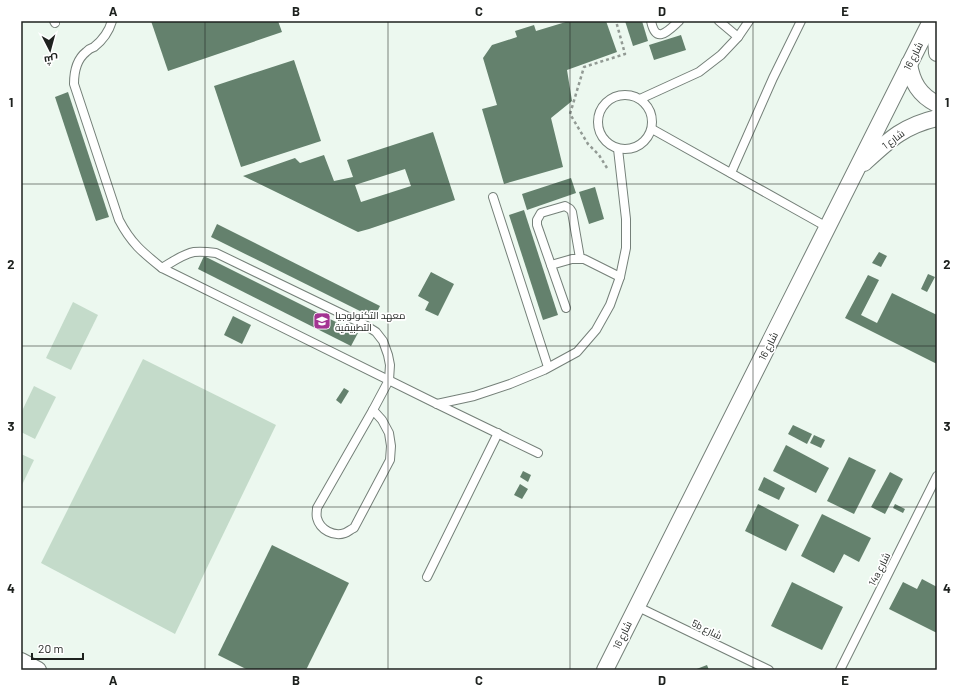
<svg xmlns="http://www.w3.org/2000/svg" width="958" height="691" viewBox="0 0 958 691" font-family="Barlow,Cairo,sans-serif">
	<style>
		.pitch { fill: #c4dbca }
		.building { fill: #64816d; fill-rule: evenodd }
		.lines { fill: none; stroke-linecap: round; stroke-linejoin: round }
		.service-casing { stroke: #758079; stroke-width: 10 }
		.minor-casing { stroke: #758079; stroke-width: 18 }
		.path { stroke: #929a94; stroke-width: 2.5; stroke-dasharray: 3 3; stroke-linecap: butt }
		.service { stroke: #fff; stroke-width: 8 }
		.minor { stroke: #fff; stroke-width: 16 }
		.grid { fill: none; stroke: #1e221f; stroke-width: 1; stroke-opacity: 0.55 }
		.labels { text-anchor: middle; stroke-width: 3.5; stroke-linejoin: round; paint-order: stroke }
		.street-label { font-size: 10px; fill: #1e221f; stroke: #fff }
		.poi-label { font-size: 10px; fill: #1e221f; stroke: #fff; text-anchor: start }
		.neatline { fill: none; stroke: #1e221f; stroke-width: 1.5 }
		.grid-label { font-size: 13px; text-anchor: middle; font-weight: bold; fill: #1e221f }
	</style>
	<rect width="100%" height="100%" fill="#ecf8ef"/>
	<g class="pitch">
		<path d="M 73,302 L 98,315 L 71,370 L 46,358 Z"/>
		<path d="M 143,359 L 276,425 L 175,634 L 41,563 Z"/>
		<path d="M 34,386 L 56,397 L 35,439 L 21,432 L 21,413 Z"/>
		<path d="M 21,454 L 34,460 L 21,487 Z"/>
	</g>
	<g class="building">
		<path d="M 151,21 L 278,21 L 282,32 L 168,71 Z"/>
		<path d="M 569,21 L 606,21 L 617,52 L 567,70 L 572,101 L 551,118 L 563,167 L 504,184 L 482,109 L 497,105 L 483,58 L 492,45 L 517,37 L 515,31 L 534,25 L 536,31 Z"/>
		<path d="M 625,21 L 642,21 L 648,41 L 633,46 Z"/>
		<path d="M 681,35 L 686,50 L 654,60 L 649,45 Z"/>
		<path d="M 294,60 L 321,141 L 241,167 L 214,86 Z"/>
		<path d="M 68,92 L 109,217 L 96,221 L 55,97 Z"/>
		<path d="M 433,132 L 455,200 L 369,229 L 358,232 L 243,176 L 295,158 L 300,163 L 324,155 L 334,181 L 353,177 L 347,160 ZM 405,169 L 411,186 L 361,202 L 355,185 Z"/>
		<path d="M 571,178 L 576,193 L 527,210 L 522,194 Z"/>
		<path d="M 595,187 L 604,219 L 589,224 L 579,192 Z"/>
		<path d="M 524,210 L 558,315 L 543,320 L 509,215 Z"/>
		<path d="M 217,224 L 380,306 L 374,318 L 211,237 Z"/>
		<path d="M 879,252 L 887,256 L 881,267 L 872,263 Z"/>
		<path d="M 204,256 L 358,333 L 351,346 L 198,269 Z"/>
		<path d="M 431,272 L 454,284 L 438,316 L 425,310 L 429,302 L 418,296 Z"/>
		<path d="M 928,274 L 935,277 L 927,292 L 921,289 Z"/>
		<path d="M 868,275 L 879,280 L 861,315 L 877,323 L 892,293 L 937,315 L 937,364 L 845,318 Z"/>
		<path d="M 233,316 L 251,325 L 242,344 L 224,335 Z"/>
		<path d="M 344,388 L 349,391 L 341,404 L 336,400 Z"/>
		<path d="M 793,425 L 812,434 L 807,444 L 788,434 Z"/>
		<path d="M 814,435 L 825,440 L 821,448 L 810,443 Z"/>
		<path d="M 786,445 L 829,468 L 816,493 L 773,471 Z"/>
		<path d="M 849,457 L 876,470 L 854,514 L 827,501 Z"/>
		<path d="M 523,471 L 531,475 L 528,482 L 520,477 Z"/>
		<path d="M 890,472 L 903,479 L 885,514 L 871,507 Z"/>
		<path d="M 764,477 L 785,488 L 779,500 L 758,490 Z"/>
		<path d="M 520,484 L 528,489 L 522,499 L 514,495 Z"/>
		<path d="M 758,504 L 799,525 L 786,551 L 745,531 Z"/>
		<path d="M 895,504 L 905,509 L 903,513 L 893,508 Z"/>
		<path d="M 822,514 L 871,538 L 859,562 L 844,554 L 834,573 L 801,556 Z"/>
		<path d="M 272,545 L 349,583 L 306,670 L 248,670 L 218,655 Z"/>
		<path d="M 922,579 L 937,587 L 937,633 L 889,609 L 903,582 L 917,589 Z"/>
		<path d="M 792,582 L 843,607 L 822,650 L 771,626 Z"/>
		<path d="M 707,665 L 709,670 L 694,670 Z"/>
	</g>
	<g class="lines">
		<g class="service-casing">
			<g id="service">
				<path d="M 54,21 L 55,23"/>
				<path d="M 112,21 C 109,31 103,40 94,47 C 91,48 88,50 86,52 C 76,60 74,72 74,84 L 119,220 C 131,243 142,252 162,268 L 437,404 L 538,453"/>
				<path d="M 651,21 C 656,45 668,31 679,21"/>
				<path d="M 719,21 L 738,37"/>
				<circle cx="625" cy="122" r="27"/>
				<path d="M 640,99 L 699,72 L 721,55 L 738,37 L 749,21"/>
				<path d="M 652,129 L 827,227"/>
				<path d="M 731,173 L 773,78 L 801,21"/>
				<path d="M 493,197 L 548,367"/>
				<path d="M 551,265 L 572,259 L 584,259 L 620,277"/>
				<path d="M 162,268 C 172,262 183,254 194,252 C 201,251 209,252 216,253 L 365,325 L 376,332 L 383,341 L 388,355 L 390,365 L 389,380 L 373,410"/>
				<path d="M 566,308 L 537,225 L 537,220 L 541,213 L 565,206 L 570,209 L 572,212 L 580,258"/>
				<path d="M 437,404 L 474,396 L 510,384 L 544,370 L 577,352 L 596,330 L 610,305 L 620,277 L 626,248 L 626,219 L 618,149"/>
				<path d="M 373,410 L 382,420 L 389,433 L 391,446 L 390,460 L 354,528 C 351,529 348,532 345,533 C 334,537 320,530 317,518 C 316,515 317,511 317,508 Z"/>
				<path d="M 427,577 L 498,433"/>
				<path d="M 636,606 L 769,670"/>
				<path d="M 840,670 L 937,476"/>
			</g>
		</g>
		<g class="minor-casing">
			<g id="minor">
				<path d="M 937,21 L 936,38 L 937,53"/>
				<path d="M 909,64 C 912,82 919,95 937,104"/>
				<path d="M 864,163 C 889,140 903,126 937,118"/>
				<path d="M 21,661 L 38,670"/>
				<path d="M 605,670 L 931,21"/>
			</g>
		</g>
		<path class="path" d="M 607,168 L 599,155 L 588,144 L 570,114 L 584,67 L 625,54 L 616,21"/>
		<use href="#service" class="service"/>
		<use href="#minor" class="minor"/>
	</g>
	<path class="grid" d="M 205,21 L 205,670M 388,21 L 388,670M 570,21 L 570,670M 753,21 L 753,670M 21,184 L 937,184M 21,346 L 937,346M 21,507 L 937,507"/>
	<defs>
		<g id="university-square" transform="scale(0.9)"><rect x="-9" y="-9" width="18" height="18" rx="4" fill="#a33492" stroke="#fff"/><path d="M0-5L7-2L0 1L-7-2ZM-4 1L0 2.5L4 1V4Q0 6-4 4Z" fill="#fff"/></g>
	</defs>
	<g fill-rule="evenodd">
		<use href="#university-square" x="322" y="321"/>
	</g>
	<g class="labels">
		<g class="street-label">
			<text transform="translate(913 56) rotate(-63)" y="4">شارع 16</text>
			<text transform="translate(893 139) rotate(-37)" y="4">شارع 1</text>
			<text transform="translate(768 346) rotate(-63)" y="4">شارع 16</text>
			<text transform="translate(879 569) rotate(-63)" y="4">14a شارع</text>
			<text transform="translate(707 629) rotate(26)" y="4">5b شارع</text>
			<text transform="translate(622 635) rotate(-64)" y="4">شارع 16</text>
		</g>
		<g class="poi-label">
			<text x="335" y="319">معهد التكنولوجيا<tspan x="335" dy="12">التطبيقية</tspan></text>
		</g>
	</g>
	<rect width="958" height="691" fill="none" stroke="#ffffff" stroke-width="44"/>
	<g transform="translate(50 50) rotate(174)" stroke="#ffffff" stroke-width="3" paint-order="stroke">
	<path d="M0-3L7 15L0 10L-7 15Z" fill="#1e221f"/>
	<text y="-6" font-size="11" font-weight="bold" text-anchor="middle" fill="#1e221f">ش</text>
	</g>
	<path d="M32 653v6h51v-6" fill="none" stroke="#1e221f" stroke-width="2"/>
	<text x="38" y="653" font-size="12" fill="#1e221f" stroke="#ffffff" stroke-width="3" paint-order="stroke">20 m</text>
	<rect x="22" y="22" width="914" height="647" class="neatline"/>
	<g class="grid-label">
		<text x="113" y="16">A</text>
		<text x="296" y="16">B</text>
		<text x="479" y="16">C</text>
		<text x="662" y="16">D</text>
		<text x="845" y="16">E</text>
		<text x="11" y="107">1</text>
		<text x="947" y="107">1</text>
		<text x="11" y="269">2</text>
		<text x="947" y="269">2</text>
		<text x="11" y="431">3</text>
		<text x="947" y="431">3</text>
		<text x="11" y="593">4</text>
		<text x="947" y="593">4</text>
		<text x="113" y="685">A</text>
		<text x="296" y="685">B</text>
		<text x="479" y="685">C</text>
		<text x="662" y="685">D</text>
		<text x="845" y="685">E</text>
	</g>
</svg>
